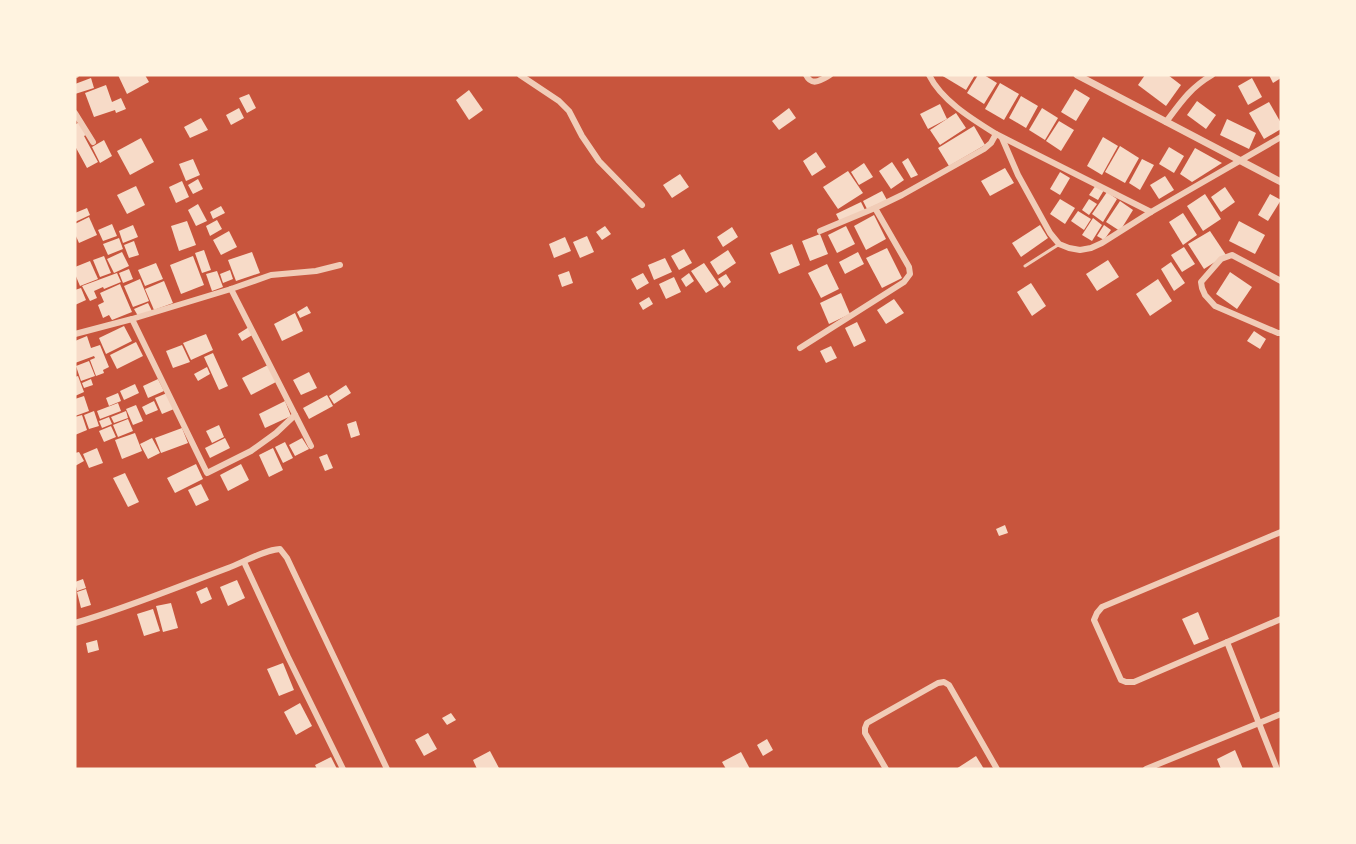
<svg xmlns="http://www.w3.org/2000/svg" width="1356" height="844" viewBox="0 0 1356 844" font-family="'Open Sans',sans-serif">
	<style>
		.building { fill: #f7dbc8 }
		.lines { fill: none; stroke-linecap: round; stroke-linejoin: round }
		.service { stroke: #f1ccb7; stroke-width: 3 }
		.minor { stroke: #f1ccb7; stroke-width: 6 }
		.tertiary { stroke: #f1ccb7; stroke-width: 7 }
	</style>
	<rect width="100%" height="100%" fill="#c8553d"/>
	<g class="building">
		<path d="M 118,75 L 145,75 L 149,82 L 127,94 Z"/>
		<path d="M 941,75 L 975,75 L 966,90 Z"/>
		<path d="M 978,75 L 984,75 L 997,83 L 984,104 L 967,93 Z"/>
		<path d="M 1145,75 L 1168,75 L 1181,85 L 1166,106 L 1138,85 Z"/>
		<path d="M 1269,75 L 1281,75 L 1281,78 L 1273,83 Z"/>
		<path d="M 91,78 L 94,88 L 75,94 L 75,84 Z"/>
		<path d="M 1252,78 L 1262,97 L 1248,105 L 1238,86 Z"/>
		<path d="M 1000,83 L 1019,94 L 1004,120 L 985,109 Z"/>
		<path d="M 106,85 L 112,102 L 121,98 L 126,109 L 116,113 L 115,110 L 94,117 L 85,93 Z"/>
		<path d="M 1075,89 L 1090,98 L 1076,121 L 1061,112 Z"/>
		<path d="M 469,90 L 483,110 L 469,120 L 456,100 Z"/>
		<path d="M 249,94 L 256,108 L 247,113 L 239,98 Z"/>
		<path d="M 1021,96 L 1038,106 L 1026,128 L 1009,118 Z"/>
		<path d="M 1197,101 L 1216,115 L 1206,129 L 1187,115 Z"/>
		<path d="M 1269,102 L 1281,123 L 1281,129 L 1264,139 L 1249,113 Z"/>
		<path d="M 940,104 L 947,119 L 928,129 L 920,114 Z"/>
		<path d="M 239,108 L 244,118 L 231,125 L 226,115 Z"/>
		<path d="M 789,108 L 796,118 L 779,130 L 772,121 Z"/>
		<path d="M 1042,108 L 1058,118 L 1045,140 L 1029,130 Z"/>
		<path d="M 956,113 L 966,128 L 940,145 L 930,130 Z"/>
		<path d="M 201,118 L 208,130 L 190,138 L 184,127 Z"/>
		<path d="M 1227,119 L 1256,133 L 1249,149 L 1220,135 Z"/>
		<path d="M 1059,121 L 1074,130 L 1061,151 L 1046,141 Z"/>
		<path d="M 79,122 L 86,135 L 84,136 L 98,162 L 87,168 L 75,146 L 75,125 Z"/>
		<path d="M 974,126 L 985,145 L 949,166 L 938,148 Z"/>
		<path d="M 1103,137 L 1118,146 L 1102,175 L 1087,166 Z"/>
		<path d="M 141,138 L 154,162 L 130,175 L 117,151 Z"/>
		<path d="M 104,140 L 112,156 L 100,163 L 92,147 Z"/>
		<path d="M 1120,146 L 1139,158 L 1125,183 L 1105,172 Z"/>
		<path d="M 1169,147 L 1184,156 L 1174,173 L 1159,164 Z"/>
		<path d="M 1195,148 L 1222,163 L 1192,182 L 1180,174 Z"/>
		<path d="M 816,152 L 826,167 L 812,176 L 803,161 Z"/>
		<path d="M 908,158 L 918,175 L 911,178 L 902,162 Z"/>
		<path d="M 193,159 L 200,175 L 186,181 L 179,164 Z"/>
		<path d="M 1142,159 L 1154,165 L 1140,190 L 1129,183 Z"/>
		<path d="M 892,162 L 904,180 L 891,189 L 879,171 Z"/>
		<path d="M 864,163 L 873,177 L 859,185 L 851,172 Z"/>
		<path d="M 1005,168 L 1014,183 L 990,196 L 981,181 Z"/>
		<path d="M 848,171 L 863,193 L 838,209 L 823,187 Z"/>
		<path d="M 1060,172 L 1070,178 L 1060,195 L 1050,189 Z"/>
		<path d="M 680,174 L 689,187 L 672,198 L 663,185 Z"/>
		<path d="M 1165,176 L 1174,190 L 1159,199 L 1150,185 Z"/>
		<path d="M 198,179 L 203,189 L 193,194 L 188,185 Z"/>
		<path d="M 182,181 L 189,197 L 176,203 L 169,187 Z"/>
		<path d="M 1096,185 L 1104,190 L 1098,200 L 1089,195 Z"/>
		<path d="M 136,186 L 145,205 L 127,214 L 117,195 Z"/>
		<path d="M 1225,187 L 1235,202 L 1221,212 L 1211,197 Z"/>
		<path d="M 882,191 L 887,200 L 867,209 L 863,201 Z"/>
		<path d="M 1107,192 L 1117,199 L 1103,222 L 1092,214 Z"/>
		<path d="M 1205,194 L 1221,219 L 1203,231 L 1187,206 Z"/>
		<path d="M 1270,194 L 1281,200 L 1268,221 L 1258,215 Z"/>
		<path d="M 1060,199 L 1075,208 L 1065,224 L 1050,214 Z"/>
		<path d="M 1089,199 L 1097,204 L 1089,215 L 1082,210 Z"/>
		<path d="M 1120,201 L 1133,210 L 1120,231 L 1106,222 Z"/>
		<path d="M 861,202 L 865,210 L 840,222 L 836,214 Z"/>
		<path d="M 198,204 L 207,221 L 196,226 L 188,210 Z"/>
		<path d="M 221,206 L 225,213 L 213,219 L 210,212 Z"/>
		<path d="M 87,208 L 90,215 L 75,222 L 75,213 Z"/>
		<path d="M 1078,211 L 1091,219 L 1084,230 L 1071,221 Z"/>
		<path d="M 1183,213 L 1197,235 L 1183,245 L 1169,222 Z"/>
		<path d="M 874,215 L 886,239 L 866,250 L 854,226 Z"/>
		<path d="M 89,217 L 97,235 L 79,243 L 75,234 L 75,224 Z"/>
		<path d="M 1093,218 L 1102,225 L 1092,241 L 1082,235 Z"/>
		<path d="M 217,220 L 222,229 L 210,236 L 206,226 Z"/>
		<path d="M 187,221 L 196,245 L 179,251 L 171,226 Z"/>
		<path d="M 1239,221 L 1265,235 L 1255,254 L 1229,241 Z"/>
		<path d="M 112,224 L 117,236 L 103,241 L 98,230 Z"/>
		<path d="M 133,225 L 138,237 L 123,243 L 119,231 Z"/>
		<path d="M 1040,225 L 1048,238 L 1021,257 L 1012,243 Z"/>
		<path d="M 1104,225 L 1111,230 L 1104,240 L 1097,236 Z"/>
		<path d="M 605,226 L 611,234 L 602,240 L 596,232 Z"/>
		<path d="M 846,226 L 855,244 L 837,253 L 828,235 Z"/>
		<path d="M 732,227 L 738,237 L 723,247 L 717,237 Z"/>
		<path d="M 229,231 L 237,247 L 221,255 L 213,240 Z"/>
		<path d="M 1210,231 L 1226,255 L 1204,269 L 1188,244 Z"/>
		<path d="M 820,234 L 828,254 L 810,261 L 802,241 Z"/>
		<path d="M 587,236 L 594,252 L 580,258 L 573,242 Z"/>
		<path d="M 565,237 L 571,251 L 554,258 L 549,244 Z"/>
		<path d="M 119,238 L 123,249 L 108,255 L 103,244 Z"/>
		<path d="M 134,241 L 139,255 L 129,258 L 124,245 Z"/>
		<path d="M 792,244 L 800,265 L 779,274 L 770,253 Z"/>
		<path d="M 1184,247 L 1195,264 L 1182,272 L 1171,255 Z"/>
		<path d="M 887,248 L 902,278 L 882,288 L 866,258 Z"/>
		<path d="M 684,249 L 692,263 L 679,270 L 671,256 Z"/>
		<path d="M 204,250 L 211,270 L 202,273 L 195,253 Z"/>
		<path d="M 728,250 L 736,263 L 718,275 L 710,262 Z"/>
		<path d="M 122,252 L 129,266 L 114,273 L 107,259 Z"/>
		<path d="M 252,252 L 260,273 L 236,281 L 228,260 Z"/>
		<path d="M 858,252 L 864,264 L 845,274 L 839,262 Z"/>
		<path d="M 104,256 L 111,273 L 100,277 L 93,260 Z"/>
		<path d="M 193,256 L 204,285 L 181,294 L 170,265 Z"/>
		<path d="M 665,258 L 672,272 L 654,280 L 648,265 Z"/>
		<path d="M 1108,260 L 1119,277 L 1097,291 L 1086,274 Z"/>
		<path d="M 90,261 L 98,279 L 80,286 L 75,274 L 75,267 Z"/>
		<path d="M 1171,262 L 1185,283 L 1174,291 L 1161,269 Z"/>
		<path d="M 156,263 L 163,279 L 145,286 L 138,270 Z"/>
		<path d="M 704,263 L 719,285 L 706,293 L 691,271 Z"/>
		<path d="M 827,264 L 839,289 L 821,298 L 808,273 Z"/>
		<path d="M 129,269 L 133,279 L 123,283 L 119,273 Z"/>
		<path d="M 230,270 L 233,279 L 223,283 L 220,274 Z"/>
		<path d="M 217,271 L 223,287 L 212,291 L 206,274 Z"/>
		<path d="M 569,271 L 573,283 L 562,287 L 558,275 Z"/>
		<path d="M 1230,272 L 1252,287 L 1237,309 L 1216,294 Z"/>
		<path d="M 117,273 L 121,282 L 104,289 L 103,287 L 94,291 L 97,298 L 90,301 L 82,286 Z"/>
		<path d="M 643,273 L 649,283 L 637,290 L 631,279 Z"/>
		<path d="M 689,273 L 694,281 L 686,287 L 681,279 Z"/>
		<path d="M 726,274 L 731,282 L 724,288 L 718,279 Z"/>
		<path d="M 674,277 L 681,292 L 666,299 L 659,284 Z"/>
		<path d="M 140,279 L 149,301 L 133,307 L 124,286 Z"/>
		<path d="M 1158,279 L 1172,301 L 1150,316 L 1136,294 Z"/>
		<path d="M 164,281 L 173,303 L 154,310 L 145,289 Z"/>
		<path d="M 1031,283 L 1046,306 L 1032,316 L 1017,292 Z"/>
		<path d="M 120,284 L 132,312 L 112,320 L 109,315 L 103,318 L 98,305 L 104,302 L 100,293 Z"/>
		<path d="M 81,288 L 86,300 L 75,305 L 75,290 Z"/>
		<path d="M 841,293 L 850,314 L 829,324 L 820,303 Z"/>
		<path d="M 649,297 L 653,304 L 643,310 L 639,303 Z"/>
		<path d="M 894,299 L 904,313 L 886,324 L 877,310 Z"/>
		<path d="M 148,303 L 152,311 L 138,316 L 134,309 Z"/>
		<path d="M 307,306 L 311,313 L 300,318 L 297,312 Z"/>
		<path d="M 295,313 L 303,331 L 282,341 L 274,324 Z"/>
		<path d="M 857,322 L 866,341 L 854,347 L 845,328 Z"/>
		<path d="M 124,326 L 132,341 L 106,354 L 99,338 Z"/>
		<path d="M 249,327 L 254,334 L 242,341 L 238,334 Z"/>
		<path d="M 1254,331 L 1266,339 L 1260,349 L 1247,341 Z"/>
		<path d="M 206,334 L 213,350 L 191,360 L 183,343 Z"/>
		<path d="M 87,336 L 91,348 L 100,345 L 109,367 L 103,370 L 104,373 L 96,376 L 90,360 L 95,358 L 94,356 L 75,363 L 75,341 Z"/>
		<path d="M 136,342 L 143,356 L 117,369 L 110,355 Z"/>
		<path d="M 182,345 L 190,362 L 173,368 L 166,351 Z"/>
		<path d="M 831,346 L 837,358 L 826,363 L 820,351 Z"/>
		<path d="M 213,353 L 228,386 L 219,390 L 204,357 Z"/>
		<path d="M 89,361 L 95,376 L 81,381 L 76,366 Z"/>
		<path d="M 268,365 L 276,382 L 251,395 L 242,378 Z"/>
		<path d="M 207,367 L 210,374 L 198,381 L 194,374 Z"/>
		<path d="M 309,372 L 317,388 L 301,395 L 293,380 Z"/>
		<path d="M 78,376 L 84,392 L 75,396 L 75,377 Z"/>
		<path d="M 91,379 L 93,385 L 84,388 L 82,383 Z"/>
		<path d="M 158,379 L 164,391 L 148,398 L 143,386 Z"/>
		<path d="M 135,384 L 139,393 L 124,400 L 120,391 Z"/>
		<path d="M 346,385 L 351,393 L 334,404 L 329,396 Z"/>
		<path d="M 118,393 L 121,401 L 109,406 L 106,398 Z"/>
		<path d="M 167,393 L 174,409 L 162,414 L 155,398 Z"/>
		<path d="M 327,395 L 333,406 L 309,419 L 303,408 Z"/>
		<path d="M 84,396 L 89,411 L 75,416 L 75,399 Z"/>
		<path d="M 154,401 L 158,410 L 146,415 L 142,407 Z"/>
		<path d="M 285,401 L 291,416 L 265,428 L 259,414 Z"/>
		<path d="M 118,403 L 121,411 L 100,419 L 97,411 Z"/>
		<path d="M 136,405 L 143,421 L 133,425 L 126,409 Z"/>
		<path d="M 94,411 L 99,426 L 89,429 L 84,415 Z"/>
		<path d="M 126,411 L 128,418 L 114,423 L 111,417 Z"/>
		<path d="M 82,415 L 87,430 L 75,435 L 75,417 Z"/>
		<path d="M 109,417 L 112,424 L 102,428 L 99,421 Z"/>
		<path d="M 128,419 L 133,431 L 118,437 L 113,425 Z"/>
		<path d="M 356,421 L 360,435 L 351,438 L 347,424 Z"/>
		<path d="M 219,425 L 224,437 L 212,443 L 206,431 Z"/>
		<path d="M 111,426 L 116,437 L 104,442 L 99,431 Z"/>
		<path d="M 182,428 L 188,443 L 161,453 L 155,438 Z"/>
		<path d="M 135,433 L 142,451 L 122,459 L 115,440 Z"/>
		<path d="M 152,438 L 160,453 L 148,459 L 140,444 Z"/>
		<path d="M 225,438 L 230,448 L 210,458 L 205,448 Z"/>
		<path d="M 302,438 L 309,449 L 295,456 L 289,445 Z"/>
		<path d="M 285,442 L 293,458 L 283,463 L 275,447 Z"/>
		<path d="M 97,448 L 103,463 L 89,468 L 83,454 Z"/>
		<path d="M 273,448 L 283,470 L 269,477 L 259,455 Z"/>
		<path d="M 79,452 L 84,461 L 75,466 L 75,453 Z"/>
		<path d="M 327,454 L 333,468 L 325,471 L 319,457 Z"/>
		<path d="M 196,464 L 203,479 L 175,493 L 167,478 Z"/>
		<path d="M 241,464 L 249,480 L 228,491 L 220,475 Z"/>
		<path d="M 125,473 L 139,502 L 128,507 L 113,478 Z"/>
		<path d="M 201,484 L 209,500 L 196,506 L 188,490 Z"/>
		<path d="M 1005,525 L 1008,533 L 999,536 L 996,529 Z"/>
		<path d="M 83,579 L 86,588 L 77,591 L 75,582 Z"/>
		<path d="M 237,580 L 245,598 L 228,606 L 220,587 Z"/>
		<path d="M 207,587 L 212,599 L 201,604 L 196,592 Z"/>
		<path d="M 86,589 L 91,605 L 81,608 L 77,592 Z"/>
		<path d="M 171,603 L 178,628 L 163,632 L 156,606 Z"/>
		<path d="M 153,609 L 160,631 L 144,636 L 137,614 Z"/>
		<path d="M 1198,612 L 1209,639 L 1194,645 L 1182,619 Z"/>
		<path d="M 97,640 L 99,650 L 88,653 L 86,643 Z"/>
		<path d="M 283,663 L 294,690 L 279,696 L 267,669 Z"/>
		<path d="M 300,703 L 312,726 L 296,735 L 284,712 Z"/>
		<path d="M 451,713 L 456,720 L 447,725 L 442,718 Z"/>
		<path d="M 428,733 L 437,749 L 424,756 L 415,740 Z"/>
		<path d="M 767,739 L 773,750 L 763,756 L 757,745 Z"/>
		<path d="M 1235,750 L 1243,769 L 1221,769 L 1217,759 Z"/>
		<path d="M 490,751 L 499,768 L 477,769 L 473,760 Z"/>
		<path d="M 741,752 L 750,769 L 726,769 L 722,762 Z"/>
		<path d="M 976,756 L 984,769 L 956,769 Z"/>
		<path d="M 331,757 L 337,769 L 317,769 L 315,765 Z"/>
	</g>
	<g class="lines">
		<path class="service" d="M 1025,266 L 1058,245"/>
		<g class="minor">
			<path d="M 75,75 L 76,75"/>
			<path d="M 520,75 L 559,101 L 569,111 L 582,136 L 599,161 L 642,205"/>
			<path d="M 806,75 C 812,87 821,80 830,75"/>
			<path d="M 929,75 C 942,101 972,119 996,134 L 1151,212"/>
			<path d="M 75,113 L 93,142"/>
			<path d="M 1166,122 C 1181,102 1190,88 1212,75"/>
			<path d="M 1002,138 L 1018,175 L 1050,233 L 1059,244 L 1069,248 L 1080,250 L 1091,248 L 1102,243 L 1151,212 L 1281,137"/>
			<path d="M 820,231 L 875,208 L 902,195 L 984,149 L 991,143 L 996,134"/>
			<path d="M 1281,281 L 1232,255 L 1221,259 L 1201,282 L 1202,288 L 1205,295 L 1215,306 L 1278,333 L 1281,333"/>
			<path d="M 231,289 L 311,446"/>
			<path d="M 132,319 L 231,289 L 271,275 L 316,271 L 340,265"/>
			<path d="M 75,334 L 132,319 L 207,473 L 251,451 L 276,433 L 295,415"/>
			<path d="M 800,348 L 904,282 L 910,274 L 909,267 L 875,208"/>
			<path d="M 1281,532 L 1102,607 L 1097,613 L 1094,620 L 1121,680 L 1126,682 L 1134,682 L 1281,619"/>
			<path d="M 244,562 L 288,657 L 343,769"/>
			<path d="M 75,623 C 127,608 177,587 228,568 C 244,562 264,550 280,549 L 287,558 L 387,769"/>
			<path d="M 1227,642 L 1277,769"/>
			<path d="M 886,769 L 865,733 L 865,728 L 867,723 L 938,683 L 944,682 L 949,685 L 997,769"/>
			<path d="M 1146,769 L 1281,714"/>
		</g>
		<path class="tertiary" d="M 1077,75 L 1281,182"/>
	</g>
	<rect width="1356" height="844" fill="none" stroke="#fff3e0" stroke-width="153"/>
</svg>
